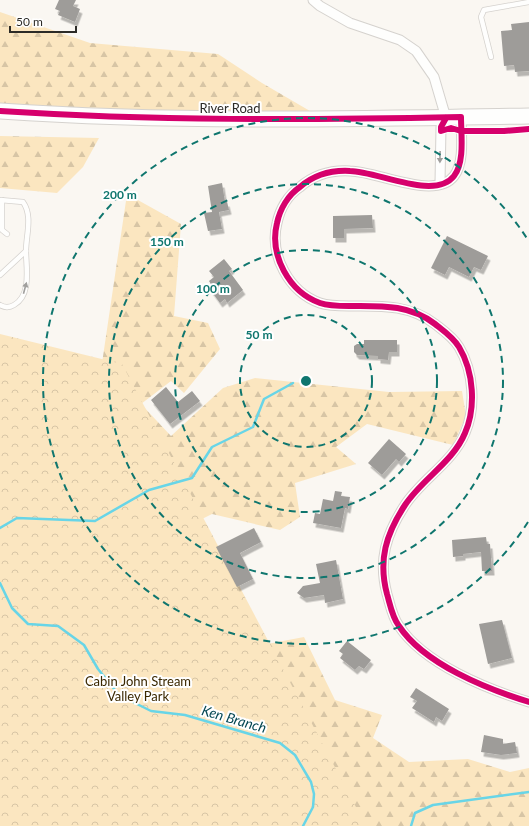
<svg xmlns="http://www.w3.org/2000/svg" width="529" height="826" viewBox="0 0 529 826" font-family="Lato,sans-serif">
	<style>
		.forest { fill: url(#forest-firs) }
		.park { fill: url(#park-crowns) }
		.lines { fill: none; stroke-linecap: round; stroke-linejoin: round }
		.stream { stroke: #68d5e7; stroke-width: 2.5 }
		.building { fill: #9e9c99; filter: url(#shadow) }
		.lane-casing { stroke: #d5d2ce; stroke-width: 6 }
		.street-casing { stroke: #d5d2ce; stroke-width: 11 }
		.primary-casing { stroke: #d5d2ce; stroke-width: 17 }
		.lane { stroke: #fefefd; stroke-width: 4.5 }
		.street { stroke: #fefefd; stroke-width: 9 }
		.primary { stroke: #fefefd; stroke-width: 15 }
		.cycleway-casing { stroke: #fff; stroke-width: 8 }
		.cycleway { stroke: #d6006c; stroke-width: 6 }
		.oneway { fill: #a09f9d }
		.ring { fill: none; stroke: #0f766e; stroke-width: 2; stroke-dasharray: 7 5 }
		.labels { text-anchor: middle; stroke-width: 4; stroke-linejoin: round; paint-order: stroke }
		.street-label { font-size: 13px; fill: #2c2b27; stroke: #fff }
		.park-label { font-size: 13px; fill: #3b2800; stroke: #fff }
		.water-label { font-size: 14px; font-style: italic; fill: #044753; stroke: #fff }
		.centre { fill: #0f766e; stroke: #fff; stroke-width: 2 }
		.ring-label { font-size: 12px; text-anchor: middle; font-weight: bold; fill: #0f766e; stroke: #fff; stroke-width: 4; stroke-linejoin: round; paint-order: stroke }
	</style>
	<defs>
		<pattern id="forest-firs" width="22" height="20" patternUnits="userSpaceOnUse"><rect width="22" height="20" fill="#fbe6c0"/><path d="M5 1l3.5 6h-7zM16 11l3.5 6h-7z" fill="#d7c5a5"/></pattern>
		<pattern id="park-crowns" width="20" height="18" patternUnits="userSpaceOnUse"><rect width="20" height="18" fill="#fbe6c0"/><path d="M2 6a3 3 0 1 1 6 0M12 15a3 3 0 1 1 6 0" fill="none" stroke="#d7c5a5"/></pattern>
		<filter id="shadow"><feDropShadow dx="2.5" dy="4.5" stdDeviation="0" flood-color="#0004"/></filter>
	</defs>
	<rect width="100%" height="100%" fill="#faf7f2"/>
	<g class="forest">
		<path d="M 0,12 L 90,43 L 218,54 L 262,83 L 310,111 L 217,119 L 0,111 Z"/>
		<path d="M 0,136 L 99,138 L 83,167 L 57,193 L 0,188 Z"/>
		<path d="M 127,194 L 181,224 L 174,316 L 208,323 L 220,349 L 184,393 L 171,381 L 141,404 L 171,436 L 223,388 L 255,378 L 389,392 L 462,391 L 466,416 L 453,445 L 367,424 L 336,447 L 356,464 L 295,483 L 300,517 L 280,530 L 212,514 L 198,521 L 262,645 L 304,637 L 335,700 L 382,715 L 373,738 L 409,762 L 468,759 L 510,772 L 529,768 L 529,826 L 0,826 L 101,370 Z"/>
	</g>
	<path class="park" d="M 0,334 L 122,364 L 366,826 L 0,826 Z"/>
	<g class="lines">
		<g class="stream">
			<path d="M 0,528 L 17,518 L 95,521 L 149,490 L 192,478 L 212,447 L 253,427 L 264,399 L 293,383"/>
			<path d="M 0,583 L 12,608 L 28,624 L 58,626 L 84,645 L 98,669 L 119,695 L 151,711 L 185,715 L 280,743 L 295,755 L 311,782 L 314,794 L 313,807 L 303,826"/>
			<path d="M 411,826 L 415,813 L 433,805 L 529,792"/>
		</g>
	</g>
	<g class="building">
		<path d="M 59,0 L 76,0 L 73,6 L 80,9 L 75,22 L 58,15 L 60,11 L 55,9 Z"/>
		<path d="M 529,22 L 529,71 L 515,72 L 514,65 L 504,66 L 501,31 L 512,30 L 511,24 Z"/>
		<path d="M 222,183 L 225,202 L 227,202 L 229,210 L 219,212 L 222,229 L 208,231 L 204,213 L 212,212 L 208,186 Z"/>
		<path d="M 372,215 L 373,228 L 344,229 L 344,238 L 333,238 L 333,216 Z"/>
		<path d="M 447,236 L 488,256 L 481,270 L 474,267 L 469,277 L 449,267 L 445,275 L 431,268 Z"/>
		<path d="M 224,259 L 232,269 L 229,271 L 243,290 L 227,303 L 225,299 L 220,303 L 209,288 L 212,286 L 209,281 L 214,277 L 209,271 Z"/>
		<path d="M 364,340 L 397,340 L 397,352 L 389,352 L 388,360 L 378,359 L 378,356 L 357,355 L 354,352 L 354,346 L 357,344 L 364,344 Z"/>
		<path d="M 166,387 L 178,402 L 192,391 L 200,401 L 170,424 L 151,400 Z"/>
		<path d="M 389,439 L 406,454 L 399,462 L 396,459 L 382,475 L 368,463 Z"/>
		<path d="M 335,491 L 342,492 L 341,496 L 350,497 L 348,509 L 345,508 L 341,528 L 313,523 L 315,513 L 320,514 L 323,499 L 333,501 Z"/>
		<path d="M 254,528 L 261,542 L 240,553 L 253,579 L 237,587 L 216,547 Z"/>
		<path d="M 486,537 L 487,544 L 490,544 L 492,571 L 482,571 L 481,552 L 463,554 L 463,556 L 453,557 L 452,540 Z"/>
		<path d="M 336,560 L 343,599 L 325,603 L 324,595 L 304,598 L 297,593 L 303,586 L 320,583 L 316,564 Z"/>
		<path d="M 502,620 L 512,658 L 488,664 L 479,624 Z"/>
		<path d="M 347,641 L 371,660 L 364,669 L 359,666 L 355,670 L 340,658 L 343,654 L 339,651 Z"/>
		<path d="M 416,688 L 449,709 L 442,721 L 436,717 L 434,722 L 412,708 L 417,701 L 410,697 Z"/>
		<path d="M 484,735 L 503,739 L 503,744 L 515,742 L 517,753 L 501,755 L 481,752 Z"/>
	</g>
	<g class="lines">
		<g class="lane-casing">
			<g id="lane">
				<path d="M 491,57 L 481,17 L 484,10 L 529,2"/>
				<path d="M 0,200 L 23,202 C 33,216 26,235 26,251 C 26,267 32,295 14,305 C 9,308 5,308 0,305"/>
				<path d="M 2,200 L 2,230 L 7,234"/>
				<path d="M 0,275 L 26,251"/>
			</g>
		</g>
		<g class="street-casing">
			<g id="street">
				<path d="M 313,0 L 320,6 L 350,23 L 400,40 L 416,51 L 434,77 L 446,118 L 441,127 L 440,183"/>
				<path d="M 461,117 C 461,134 465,162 454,176 C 435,201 377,171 350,171 C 332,170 314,175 300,187 C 288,195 280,209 277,223 C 269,255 289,292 320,303 C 329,306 340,306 349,306 C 380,306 409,304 435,324 C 444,331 453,337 459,347 C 474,372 476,408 465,433 C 453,462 422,479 405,505 C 386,534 378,560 387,594 C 390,604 392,617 399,626 C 424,664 487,689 529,702"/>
			</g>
		</g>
		<g class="primary-casing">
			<path id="primary" d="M 0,111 C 176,123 353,119 529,116"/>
		</g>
		<use href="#lane" class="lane"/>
		<use href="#street" class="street"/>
		<use href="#primary" class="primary"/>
		<g class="cycleway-casing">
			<g id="cycleway">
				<path d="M 0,111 C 153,121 307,120 461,117 C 461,134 465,162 454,176 C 435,201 377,171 350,171 C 332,170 314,175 300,187 C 288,195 280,209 277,223 C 269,255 289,292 320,303 C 329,306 340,306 349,306 C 380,306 409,304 435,324 C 444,331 453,337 459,347 C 474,372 476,408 465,433 C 453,462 422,479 405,505 C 386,534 378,560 387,594 C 390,604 392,617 399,626 C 424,664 487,689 529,702"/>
				<path d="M 446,118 L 441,127 L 441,131 L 451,128 L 461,131 L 504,131 L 529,129"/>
			</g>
		</g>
		<use href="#cycleway" class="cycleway"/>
	</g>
	<defs><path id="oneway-solid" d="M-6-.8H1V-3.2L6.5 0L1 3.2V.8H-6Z"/></defs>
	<g class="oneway">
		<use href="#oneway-solid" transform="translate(440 157) rotate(91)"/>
		<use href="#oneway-solid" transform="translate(25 288) rotate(-75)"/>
	</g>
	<g class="ring">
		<circle cx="306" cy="381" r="66"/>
		<circle cx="306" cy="381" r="131"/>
		<circle cx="306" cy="381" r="197"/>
		<path d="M528 522A263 263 0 1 1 528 240"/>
	</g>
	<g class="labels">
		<g class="street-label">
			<text x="230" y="113">River Road</text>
		</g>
		<g class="park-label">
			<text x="138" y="686">Cabin John Stream<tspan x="138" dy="15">Valley Park</tspan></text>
		</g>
		<g class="water-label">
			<text transform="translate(234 719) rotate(16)" y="5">Ken Branch</text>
		</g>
	</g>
	<circle cx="306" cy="381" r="6" class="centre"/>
	<g class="ring-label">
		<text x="120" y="199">200 m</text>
		<text x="167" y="246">150 m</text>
		<text x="213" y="293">100 m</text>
		<text x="259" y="339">50 m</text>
	</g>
	<path d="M10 26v6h66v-6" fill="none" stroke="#2c2b27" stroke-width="2"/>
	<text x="16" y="26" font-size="12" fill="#2c2b27" stroke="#ffffff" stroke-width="3" paint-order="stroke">50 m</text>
</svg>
